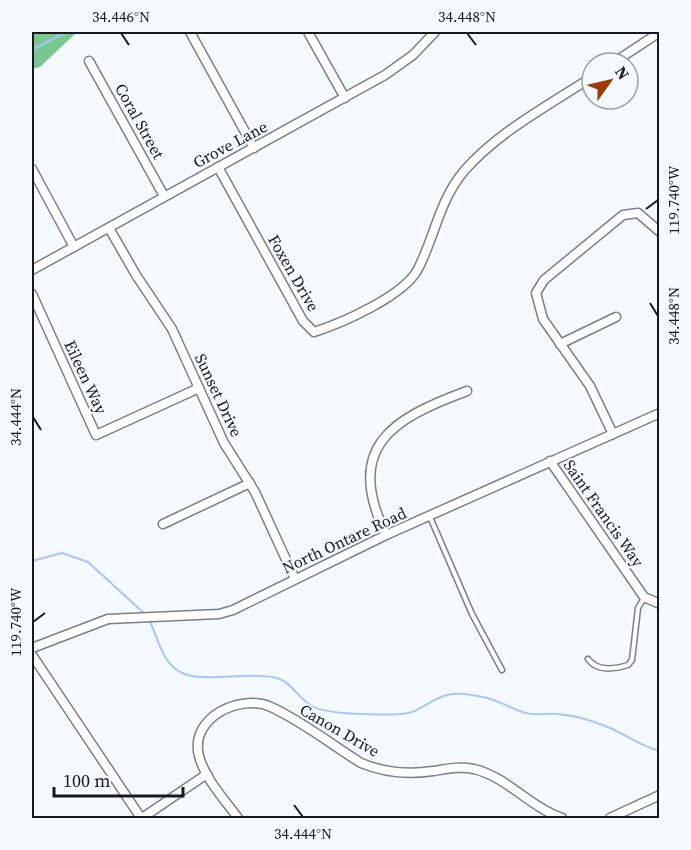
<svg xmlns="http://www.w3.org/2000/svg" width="691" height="850" viewBox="0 0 691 850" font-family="'Source Serif 4',serif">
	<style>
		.forest { fill: #7ac690 }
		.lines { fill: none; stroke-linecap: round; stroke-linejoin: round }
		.stream { stroke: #a9c4fe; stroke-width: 2 }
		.service-casing { stroke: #7a8086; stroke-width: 7 }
		.minor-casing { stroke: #7a8086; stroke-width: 11 }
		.service { stroke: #fff; stroke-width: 4 }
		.minor { stroke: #fff; stroke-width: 8 }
		.ticks { fill: none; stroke: #171a1c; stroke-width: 2 }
		.labels { text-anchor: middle; stroke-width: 4.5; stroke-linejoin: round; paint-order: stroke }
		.street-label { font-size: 16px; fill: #171a1c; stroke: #f4faff }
		.neatline { fill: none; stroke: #171a1c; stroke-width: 2 }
		.ticks-label { font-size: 15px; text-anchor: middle; fill: #171a1c }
	</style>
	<rect width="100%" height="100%" fill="#f4faff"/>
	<path class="forest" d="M 32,32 L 77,32 L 40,67 L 32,69 Z"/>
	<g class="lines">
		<g class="stream">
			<path d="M 32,50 L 66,32"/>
			<path d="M 32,561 L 62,553 L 88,562 L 146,615"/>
			<path d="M 149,620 C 158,637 162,664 182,673 C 203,683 249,671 277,678 C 291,682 299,699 312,706 C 326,715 383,715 402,714 C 417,713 425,704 439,698 C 453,691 468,694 483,697 C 499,700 511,709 526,713 C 536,716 547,713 557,714 C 574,715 594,721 610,728 C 627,735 641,747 660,751"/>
		</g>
		<g class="service-casing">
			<g id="service">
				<path d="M 430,517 L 472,614 L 502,670"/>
				<path d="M 588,659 C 597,672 615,669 628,665 L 632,660 L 638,608 L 644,598"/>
			</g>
		</g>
		<g class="minor-casing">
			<g id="minor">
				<path d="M 190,32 L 254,148"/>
				<path d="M 308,32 L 345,98"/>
				<path d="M 89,61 L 164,196"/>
				<path d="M 613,63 L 660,32"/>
				<path d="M 218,167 L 303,321 L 314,332 C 342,323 404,296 418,269 C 435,236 439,201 464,171 C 498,132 549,105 592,77"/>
				<path d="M 32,169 L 74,247"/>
				<path d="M 109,228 L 136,275 L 172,329 L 224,443 L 255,492 L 295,579"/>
				<path d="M 32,270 L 385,75 L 413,55 L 435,32"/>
				<path d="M 32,294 L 96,435 L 199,388"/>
				<path d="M 560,344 L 616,317"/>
				<path d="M 613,434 L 590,386 L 543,319 L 536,293 L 544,280 L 623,215 L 638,213 L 660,232"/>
				<path d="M 550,461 L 644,597 L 660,604"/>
				<path d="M 163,524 L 250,483"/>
				<path d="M 386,535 C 344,447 391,419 467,391"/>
				<path d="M 32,648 L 108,619 L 219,614 L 233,610 L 386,535 L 660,413"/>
				<path d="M 32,655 L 141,818"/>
				<path d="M 142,818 L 207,774"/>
				<path d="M 238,818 C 225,800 205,779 199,756 C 189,718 240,693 271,707 C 302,721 332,745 361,763 C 385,773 407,775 433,771 C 447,769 459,766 474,769 C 507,777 530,807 562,818"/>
				<path d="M 610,818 L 660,795"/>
			</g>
		</g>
		<use href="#service" class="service"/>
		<use href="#minor" class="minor"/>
	</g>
	<path class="ticks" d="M 121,33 L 129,45M 467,33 L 476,45M 646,209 L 658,200M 650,303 L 658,316M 33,417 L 41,430M 33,622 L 45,613M 294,805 L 303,817"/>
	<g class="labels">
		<g class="street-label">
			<text transform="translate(140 121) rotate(61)" y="6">Coral Street</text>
			<text transform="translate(230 144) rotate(-28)" y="6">Grove Lane</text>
			<text transform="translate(294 273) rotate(60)" y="6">Foxen Drive</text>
			<text transform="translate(86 377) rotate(65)" y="6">Eileen Way</text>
			<text transform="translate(219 395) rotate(65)" y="6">Sunset Drive</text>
			<text transform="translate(604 513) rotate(55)" y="6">Saint Francis Way</text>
			<text transform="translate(344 540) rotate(-25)" y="6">North Ontare Road</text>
			<text transform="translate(340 730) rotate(30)" y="6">Canon Drive</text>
		</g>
	</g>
	<rect width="691" height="850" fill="none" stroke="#f4faff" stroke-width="66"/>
	<g transform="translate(610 81) rotate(56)"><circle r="28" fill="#f4faff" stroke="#9ca0a4" stroke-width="1.5"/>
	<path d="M0-4.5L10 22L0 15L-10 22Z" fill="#9e3b01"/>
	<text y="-9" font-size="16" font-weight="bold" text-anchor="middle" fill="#171a1c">N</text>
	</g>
	<path d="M54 787v9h129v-9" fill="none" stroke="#171a1c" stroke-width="3"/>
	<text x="63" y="787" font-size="18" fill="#171a1c" stroke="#f4faff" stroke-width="4.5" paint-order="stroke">100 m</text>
	<rect x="33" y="33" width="625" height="784" class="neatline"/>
	<g class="ticks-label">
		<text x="121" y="22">34.446°N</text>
		<text x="467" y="22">34.448°N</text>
		<text transform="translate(674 200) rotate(-90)" y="5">119.740°W</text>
		<text transform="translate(674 316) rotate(-90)" y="5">34.448°N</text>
		<text transform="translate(16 417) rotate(-90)" y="5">34.444°N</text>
		<text transform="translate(16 622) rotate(-90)" y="5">119.740°W</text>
		<text x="303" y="839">34.444°N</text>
	</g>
</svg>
